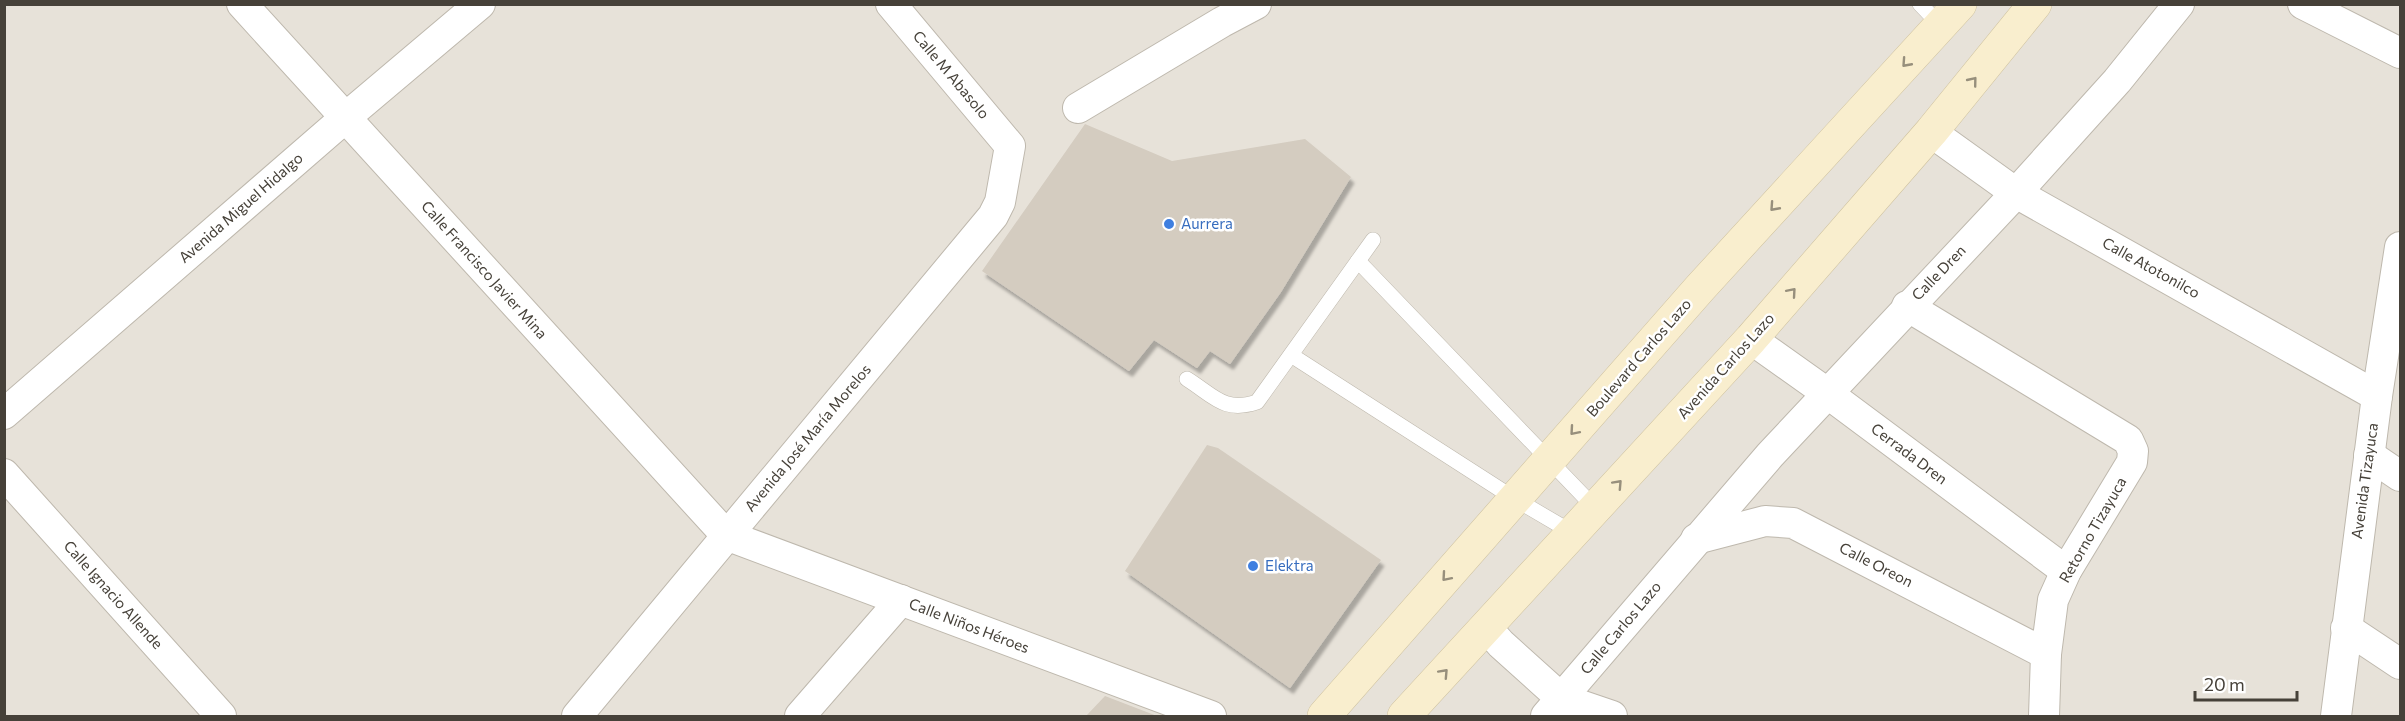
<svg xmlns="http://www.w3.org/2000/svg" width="2405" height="721" viewBox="0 0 2405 721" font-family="Commissioner,sans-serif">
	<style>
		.residential { fill: #e7e2d9 }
		.building { fill: #d4ccc0; filter: url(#shadow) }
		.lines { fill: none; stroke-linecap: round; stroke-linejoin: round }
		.lane-casing { stroke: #beb8ad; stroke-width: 16 }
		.street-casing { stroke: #beb8ad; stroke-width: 32 }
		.secondary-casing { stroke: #cec19e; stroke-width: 34 }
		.lane { stroke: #fff; stroke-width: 15 }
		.street { stroke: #fff; stroke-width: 30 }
		.secondary { stroke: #f9eece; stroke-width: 33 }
		.oneway { stroke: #978f7c }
		.shop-dot { fill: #3f7fe0; stroke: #fff; stroke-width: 2 }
		.labels { text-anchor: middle; stroke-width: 5; stroke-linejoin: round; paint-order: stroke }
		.street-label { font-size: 15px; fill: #464139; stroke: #fff }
		.shop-label { font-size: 15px; fill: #366cbe; stroke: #fff; text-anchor: start }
	</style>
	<defs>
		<filter id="shadow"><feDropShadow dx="3.5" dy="6" stdDeviation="1.5" flood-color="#0004"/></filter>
	</defs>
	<rect width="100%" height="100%" fill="#f3f0ea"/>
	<rect class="residential" x="5" y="5" width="2395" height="711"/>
	<g class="building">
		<path d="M 1085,124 L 1172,161 L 1305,139 L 1351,177 L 1281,292 L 1230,364 L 1210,351 L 1197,368 L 1154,340 L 1129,371 L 982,271 Z"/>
		<path d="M 1207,445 L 1218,448 L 1381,560 L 1290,688 L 1125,571 Z"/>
		<path d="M 1105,696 L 1157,716 L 1086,716 Z"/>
	</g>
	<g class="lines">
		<g class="lane-casing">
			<g id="lane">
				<path d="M 1920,4 L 1941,26"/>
				<path d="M 1358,261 L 1595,508"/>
				<path d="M 1291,355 L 1515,499 L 1573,533"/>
				<path d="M 1187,379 C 1214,396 1224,413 1257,402 L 1373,240"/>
			</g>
		</g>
		<g class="street-casing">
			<g id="street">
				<path d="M 242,4 L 726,535 L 1211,716"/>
				<path d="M 2303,4 L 2400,53"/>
				<path d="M 1078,108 L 1222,22 L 1256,4"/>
				<path d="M 1931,132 L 2016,193 L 2377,396"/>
				<path d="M 1907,306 L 2128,440 L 2133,451 L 2132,462 L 2066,571 L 2053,600 L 2046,654 L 2044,716"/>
				<path d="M 1751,339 L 1827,393 L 2066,571"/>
				<path d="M 4,414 L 345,118 L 480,4"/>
				<path d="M 2369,455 L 2400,476"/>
				<path d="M 4,474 L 221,716"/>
				<path d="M 1696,539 L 1765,521 L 1793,523 L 2046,654"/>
				<path d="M 1486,627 L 1501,644 L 1562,699 L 1612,716"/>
				<path d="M 2346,628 L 2400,664"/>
				<path d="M 577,716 L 993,216 L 1000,202 L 1010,146 L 891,4"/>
				<path d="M 800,716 L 901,600"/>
				<path d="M 1546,716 L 1770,455 L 2016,193 L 2117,81 L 2179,4"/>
				<path d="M 2336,716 L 2377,396 L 2400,247"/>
			</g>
		</g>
		<g class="secondary-casing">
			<g id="secondary">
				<path d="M 1324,716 L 1700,288 L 1960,4"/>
				<path d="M 1404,716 L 1751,339 L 1931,132 L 2035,4"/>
			</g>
		</g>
		<use href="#lane" class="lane"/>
		<use href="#street" class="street"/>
		<use href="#secondary" class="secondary"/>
	</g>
	<defs><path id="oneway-chevron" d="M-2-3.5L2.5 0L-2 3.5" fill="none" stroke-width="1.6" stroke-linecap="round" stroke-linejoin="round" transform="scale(1.5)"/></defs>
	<g class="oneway">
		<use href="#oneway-chevron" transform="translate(1906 63) rotate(132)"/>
		<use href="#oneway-chevron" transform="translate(1973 81) rotate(-51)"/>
		<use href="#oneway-chevron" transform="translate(1774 207) rotate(132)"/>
		<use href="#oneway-chevron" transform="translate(1792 292) rotate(-49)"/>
		<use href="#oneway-chevron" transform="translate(1574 431) rotate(131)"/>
		<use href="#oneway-chevron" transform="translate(1618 484) rotate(-47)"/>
		<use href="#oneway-chevron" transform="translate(1446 577) rotate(131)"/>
		<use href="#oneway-chevron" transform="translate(1444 673) rotate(-47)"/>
	</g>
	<g class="shop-dot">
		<circle cx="1169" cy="224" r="6"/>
		<circle cx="1253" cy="566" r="6"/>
	</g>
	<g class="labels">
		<g class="street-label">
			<text transform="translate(951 75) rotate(50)" y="5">Calle M Abasolo</text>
			<text transform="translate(241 208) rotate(-41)" y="5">Avenida Miguel Hidalgo</text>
			<text transform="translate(2151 268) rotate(29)" y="5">Calle Atotonilco</text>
			<text transform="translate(484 270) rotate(48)" y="5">Calle Francisco Javier Mina</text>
			<text transform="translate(1939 273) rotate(-46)" y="5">Calle Dren</text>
			<text transform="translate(1639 358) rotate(-49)" y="5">Boulevard Carlos Lazo</text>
			<text transform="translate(1726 366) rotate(-48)" y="5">Avenida Carlos Lazo</text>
			<text transform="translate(808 438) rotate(-50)" y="5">Avenida José María Morelos</text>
			<text transform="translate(1909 454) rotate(37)" y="5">Cerrada Dren</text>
			<text transform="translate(2365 481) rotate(-82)" y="5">Avenida Tizayuca</text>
			<text transform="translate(2093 530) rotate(-60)" y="5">Retorno Tizayuca</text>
			<text transform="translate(1876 565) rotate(27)" y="5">Calle Oreon</text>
			<text transform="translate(113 595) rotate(48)" y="5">Calle Ignacio Allende</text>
			<text transform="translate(969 626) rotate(21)" y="5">Calle Niños Héroes</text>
			<text transform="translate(1621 628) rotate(-50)" y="5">Calle Carlos Lazo</text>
		</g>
		<g class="shop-label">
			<text x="1181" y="229">Aurrera</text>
			<text x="1265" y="571">Elektra</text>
		</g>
	</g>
	<rect width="2405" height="721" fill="none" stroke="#464139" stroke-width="12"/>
	<path d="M2195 691v9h102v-9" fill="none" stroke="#464139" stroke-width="3"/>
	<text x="2204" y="691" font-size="18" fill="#464139" stroke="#ffffff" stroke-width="4.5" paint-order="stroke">20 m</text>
</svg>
